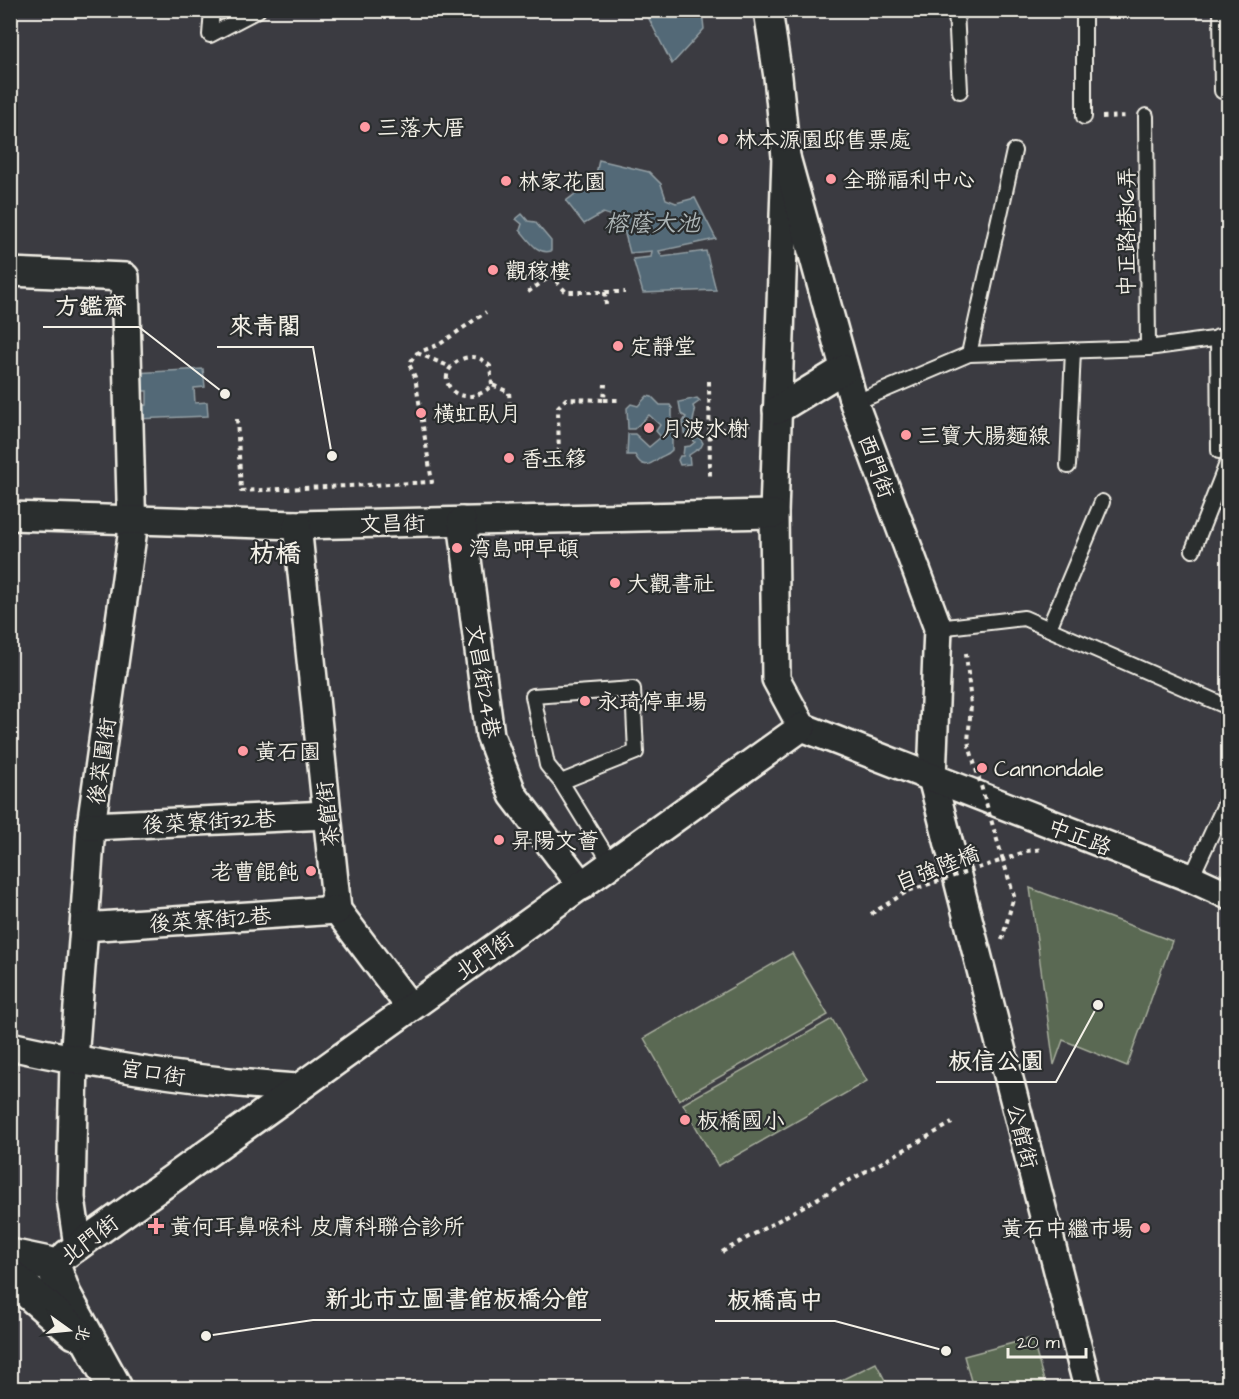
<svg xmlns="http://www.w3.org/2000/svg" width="1239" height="1399" viewBox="0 0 1239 1399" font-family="'Architects Daughter','LXGW WenKai TC',sans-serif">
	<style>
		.green { fill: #5a6952; stroke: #a7ad9d; stroke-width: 1.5 }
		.water { fill: #536977; stroke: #939fa4; stroke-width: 1.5 }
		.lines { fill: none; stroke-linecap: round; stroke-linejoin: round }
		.service-casing { stroke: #f4f1e8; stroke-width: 18 }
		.minor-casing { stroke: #f4f1e8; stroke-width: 32 }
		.tertiary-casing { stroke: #f4f1e8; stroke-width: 38 }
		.path { stroke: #f4f1e8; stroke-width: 4; stroke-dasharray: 4.5 4.5; stroke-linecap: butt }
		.service { stroke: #2a2d2e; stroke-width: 14 }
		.minor { stroke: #2a2d2e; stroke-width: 27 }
		.tertiary { stroke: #2a2d2e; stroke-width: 33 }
		.path-bridge { stroke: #f4f1e8; stroke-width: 4; stroke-dasharray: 4.5 4.5; stroke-linecap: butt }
		.poi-dot { fill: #ff9aa2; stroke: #2a2d2e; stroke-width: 2 }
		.labels { text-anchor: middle; stroke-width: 4.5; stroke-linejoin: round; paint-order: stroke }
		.poi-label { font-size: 22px; fill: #f4f1e8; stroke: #2a2d2e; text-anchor: start }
		.street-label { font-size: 22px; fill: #f4f1e8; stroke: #2a2d2e }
		.water-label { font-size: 24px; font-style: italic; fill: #acb4b5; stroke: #2a2d2e }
		.quarter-label { font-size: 26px; font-weight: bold; fill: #f4f1e8; stroke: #2a2d2e }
		.leader { fill: none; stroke: #f4f1e8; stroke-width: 2 }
		.callout-dot { fill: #f4f1e8; stroke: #2a2d2e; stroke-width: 2 }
		.callout-label { font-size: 24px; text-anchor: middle; font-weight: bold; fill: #f4f1e8; stroke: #2a2d2e; stroke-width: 4.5; stroke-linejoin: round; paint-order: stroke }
	</style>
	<rect width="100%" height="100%" fill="#3b3b41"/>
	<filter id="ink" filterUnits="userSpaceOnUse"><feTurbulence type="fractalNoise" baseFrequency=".0167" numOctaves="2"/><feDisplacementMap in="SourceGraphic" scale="12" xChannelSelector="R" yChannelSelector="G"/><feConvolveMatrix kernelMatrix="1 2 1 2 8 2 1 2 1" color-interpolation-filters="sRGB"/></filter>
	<g filter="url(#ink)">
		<g class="green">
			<path d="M 1030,888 L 1172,941 L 1127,1066 L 1063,1040 L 1054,1065 Z"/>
			<path d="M 792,953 L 828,1015 L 679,1100 L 644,1038 Z"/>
			<path d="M 832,1019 L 867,1081 L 718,1166 L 683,1104 Z"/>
			<path d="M 1032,1338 L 1046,1388 L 973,1388 L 964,1356 Z"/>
			<path d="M 876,1363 L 889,1388 L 825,1388 Z"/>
		</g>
		<g class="water">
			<path d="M 645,11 L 702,11 L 704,29 L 672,64 Z"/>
			<path d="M 599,160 L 649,172 L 661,184 L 666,199 L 676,203 L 695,198 L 716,239 L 659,251 L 662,257 L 706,251 L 716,290 L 643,293 L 633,259 L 651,257 L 652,251 L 630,253 L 621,219 L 603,213 L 584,224 L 566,201 L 595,179 Z"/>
			<path d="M 522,214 L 528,221 L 535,222 L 551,241 L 551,251 C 537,255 529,240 520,230 L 522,224 L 516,219 Z"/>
			<path d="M 203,369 L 205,387 L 194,388 L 195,403 L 207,402 L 208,416 L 136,419 L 136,406 L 147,405 L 147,391 L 134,391 L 134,373 Z"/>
			<path d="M 647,396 L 652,397 L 660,405 L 670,405 L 672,408 L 672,450 C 668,455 664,455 659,458 C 649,466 642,469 635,455 L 627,455 L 628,434 L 635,434 L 649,447 L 661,437 L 656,431 L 660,425 L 649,415 L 634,429 L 628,429 L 627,408 L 631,404 L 638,406 Z"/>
			<path d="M 697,398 L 700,401 L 693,406 L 695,411 L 692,426 L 698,431 L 696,436 L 700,438 L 703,443 L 701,447 L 689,455 L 690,464 L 680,465 L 678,460 L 680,456 L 683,456 L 684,447 L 690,446 L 695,442 L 684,433 L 683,422 L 686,417 L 681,414 L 679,402 Z"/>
		</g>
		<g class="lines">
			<g class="service-casing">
				<g id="service">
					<path d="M 212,10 L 210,35 L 258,10"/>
					<path d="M 956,10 L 960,91"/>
					<path d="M 1221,10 L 1222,91"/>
					<path d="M 1146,116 L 1148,348"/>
					<path d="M 1084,117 L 1084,10"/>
					<path d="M 1218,337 L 1219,451"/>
					<path d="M 969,354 L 1014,151"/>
					<path d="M 854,403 L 969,354 L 1148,348 L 1228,337"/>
					<path d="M 1068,466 L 1073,350"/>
					<path d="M 1193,550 L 1228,461"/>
					<path d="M 938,628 L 1024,618 L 1228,707"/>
					<path d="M 1049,628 L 1102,502"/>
					<path d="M 561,782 L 547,765 L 533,696 L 633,689 L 636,752 L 561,782 L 612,865"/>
					<path d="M 1191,878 L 1228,798"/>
				</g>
			</g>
			<g class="minor-casing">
				<g id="minor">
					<path d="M 768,10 L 778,77 L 786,157 L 774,514 L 776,679 L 802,727"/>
					<path d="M 786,157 L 854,403 L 938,628 L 932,778 L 1088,1388"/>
					<path d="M 10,272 L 125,277 L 132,536 L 91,826 L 84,927 L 74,1060 L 71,1198 L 78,1246"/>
					<path d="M 777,410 L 844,369"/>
					<path d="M 10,516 L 297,525 L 774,514"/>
					<path d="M 462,521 L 490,735 L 513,795 L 582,886"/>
					<path d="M 297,525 L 337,910 L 410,1007"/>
					<path d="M 802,727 L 1191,878 L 1228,895"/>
					<path d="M 91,826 L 327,815"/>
					<path d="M 84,927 L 337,910"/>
					<path d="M 10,1046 C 105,1067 200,1081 296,1088"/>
					<path d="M 67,1254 L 802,727"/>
				</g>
			</g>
			<g class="tertiary-casing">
				<g id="tertiary">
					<path d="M 10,1256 L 53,1265 L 64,1295 L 115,1388"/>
					<path d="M 10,1276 L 75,1332"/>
				</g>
			</g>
			<g class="path">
				<path d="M 1102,117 L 1128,116"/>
				<path d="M 544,268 L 566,292 L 625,292"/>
				<path d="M 528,292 L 551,276"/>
				<path d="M 605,292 L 606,305"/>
				<path d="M 417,353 L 451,367"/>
				<path d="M 709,381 L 710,477"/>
				<path d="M 492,385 L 490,366 C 485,362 480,357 473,357 C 460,356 442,369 448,384 C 456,403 482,397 492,385 L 509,392 L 510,406"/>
				<path d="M 604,400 L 621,400"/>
				<path d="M 237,419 L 241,491 L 432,482 L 415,377 L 409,364 L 417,353 L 440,344 L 486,312"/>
				<path d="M 710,429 L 738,429 L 752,423"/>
				<path d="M 541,462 L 559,462 L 558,407 L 566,399 L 604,400 L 605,384"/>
				<path d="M 966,653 L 971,705 L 968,742"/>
				<path d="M 1002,940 L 1014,896 L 1003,860 L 1027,851 L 1043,849"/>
				<path d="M 722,1252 L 952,1123"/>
			</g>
			<use href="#service" class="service"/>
			<use href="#minor" class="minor"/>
			<use href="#tertiary" class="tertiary"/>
			<path class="path-bridge" d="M 871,914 L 908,891 L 1003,860 L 968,742"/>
		</g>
	</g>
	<g class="poi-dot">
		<circle cx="365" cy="127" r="6"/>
		<circle cx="723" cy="139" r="6"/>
		<circle cx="831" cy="179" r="6"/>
		<circle cx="506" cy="181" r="6"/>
		<circle cx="493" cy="270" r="6"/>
		<circle cx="618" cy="346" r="6"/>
		<circle cx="421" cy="413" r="6"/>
		<circle cx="649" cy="428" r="6"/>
		<circle cx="906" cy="435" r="6"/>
		<circle cx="509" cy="458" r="6"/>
		<circle cx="457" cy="548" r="6"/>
		<circle cx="615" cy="583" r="6"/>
		<circle cx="585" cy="701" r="6"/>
		<circle cx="243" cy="751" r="6"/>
		<circle cx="982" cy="768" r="6"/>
		<circle cx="499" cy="840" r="6"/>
		<circle cx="311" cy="871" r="6"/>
		<circle cx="685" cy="1120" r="6"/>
		<path d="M153 1217h6v6h6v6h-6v6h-6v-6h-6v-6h6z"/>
		<circle cx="1145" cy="1228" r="6"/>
	</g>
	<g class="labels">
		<g class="poi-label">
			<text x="377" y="135">三落大厝</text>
			<text x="735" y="147">林本源園邸售票處</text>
			<text x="843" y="187">全聯福利中心</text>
			<text x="518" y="189">林家花園</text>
			<text x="505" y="278">觀稼樓</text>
			<text x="630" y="354">定靜堂</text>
			<text x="433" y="421">橫虹臥月</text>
			<text x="661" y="436">月波水榭</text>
			<text x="918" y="443">三寶大腸麵線</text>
			<text x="521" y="466">香玉簃</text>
			<text x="469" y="556">湾島呷早頓</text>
			<text x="627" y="591">大觀書社</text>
			<text x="597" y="709">永琦停車場</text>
			<text x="255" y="759">黃石園</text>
			<text x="994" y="776">Cannondale</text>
			<text x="511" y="848">昇陽文薈</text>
			<text x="299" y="879" text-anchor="end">老曹餛飩</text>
			<text x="697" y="1128">板橋國小</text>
			<text x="170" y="1234">黃何耳鼻喉科 皮膚科聯合診所</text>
			<text x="1133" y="1236" text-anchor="end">黃石中繼市場</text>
		</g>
		<g class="street-label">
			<text transform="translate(1126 232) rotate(-90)" y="8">中正路1巷16弄</text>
			<text transform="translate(877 466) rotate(70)" y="8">西門街</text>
			<text transform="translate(392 523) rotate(-1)" y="8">文昌街</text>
			<text transform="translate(484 681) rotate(81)" y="8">文昌街24巷</text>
			<text transform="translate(101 761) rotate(-82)" y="8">後菜園街</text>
			<text transform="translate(327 814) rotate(-96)" y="8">茶館街</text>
			<text transform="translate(209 821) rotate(-3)" y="8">後菜寮街32巷</text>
			<text transform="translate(1080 836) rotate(21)" y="8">中正路</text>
			<text transform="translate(937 867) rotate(-21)" y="8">自強陸橋</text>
			<text transform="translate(210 919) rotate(-4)" y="8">後菜寮街2巷</text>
			<text transform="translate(484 955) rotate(-35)" y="8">北門街</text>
			<text transform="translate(153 1072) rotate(9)" y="8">宮口街</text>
			<text transform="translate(1023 1136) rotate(76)" y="8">公館街</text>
			<text transform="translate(89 1239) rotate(-37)" y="8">北門街</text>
		</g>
		<g class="water-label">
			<text x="652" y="231">榕蔭大池</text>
		</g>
		<g class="quarter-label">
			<text x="275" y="562">枋橋</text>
		</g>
	</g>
	<path class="leader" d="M225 394L139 327H43M332 456L313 347H217M1098 1005L1056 1082H936M206 1336L313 1320H601M946 1351L835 1321H715"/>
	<g class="callout-dot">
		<circle cx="225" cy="394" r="6"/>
		<circle cx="332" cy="456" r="6"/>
		<circle cx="1098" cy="1005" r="6"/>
		<circle cx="206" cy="1336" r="6"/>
		<circle cx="946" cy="1351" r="6"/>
	</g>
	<g class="callout-label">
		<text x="91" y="314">方鑑齋</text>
		<text x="265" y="334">來青閣</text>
		<text x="996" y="1069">板信公園</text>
		<text x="457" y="1307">新北市立圖書館板橋分館</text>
		<text x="775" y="1308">板橋高中</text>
	</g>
	<rect width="1239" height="1399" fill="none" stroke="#2a2d2e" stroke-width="36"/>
	<rect x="18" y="18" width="1203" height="1363" fill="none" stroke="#f4f1e8" stroke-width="2" filter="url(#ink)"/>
	<g transform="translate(69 1330) rotate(105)" stroke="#2a2d2e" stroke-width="4.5" paint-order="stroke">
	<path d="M0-4.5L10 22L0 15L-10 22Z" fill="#f4f1e8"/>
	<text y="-9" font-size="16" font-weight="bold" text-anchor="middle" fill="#f4f1e8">北</text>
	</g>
	<path d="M1008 1348v9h78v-9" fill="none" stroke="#f4f1e8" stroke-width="3"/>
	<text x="1017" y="1348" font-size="18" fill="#f4f1e8" stroke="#2a2d2e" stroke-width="4.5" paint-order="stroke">20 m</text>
</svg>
